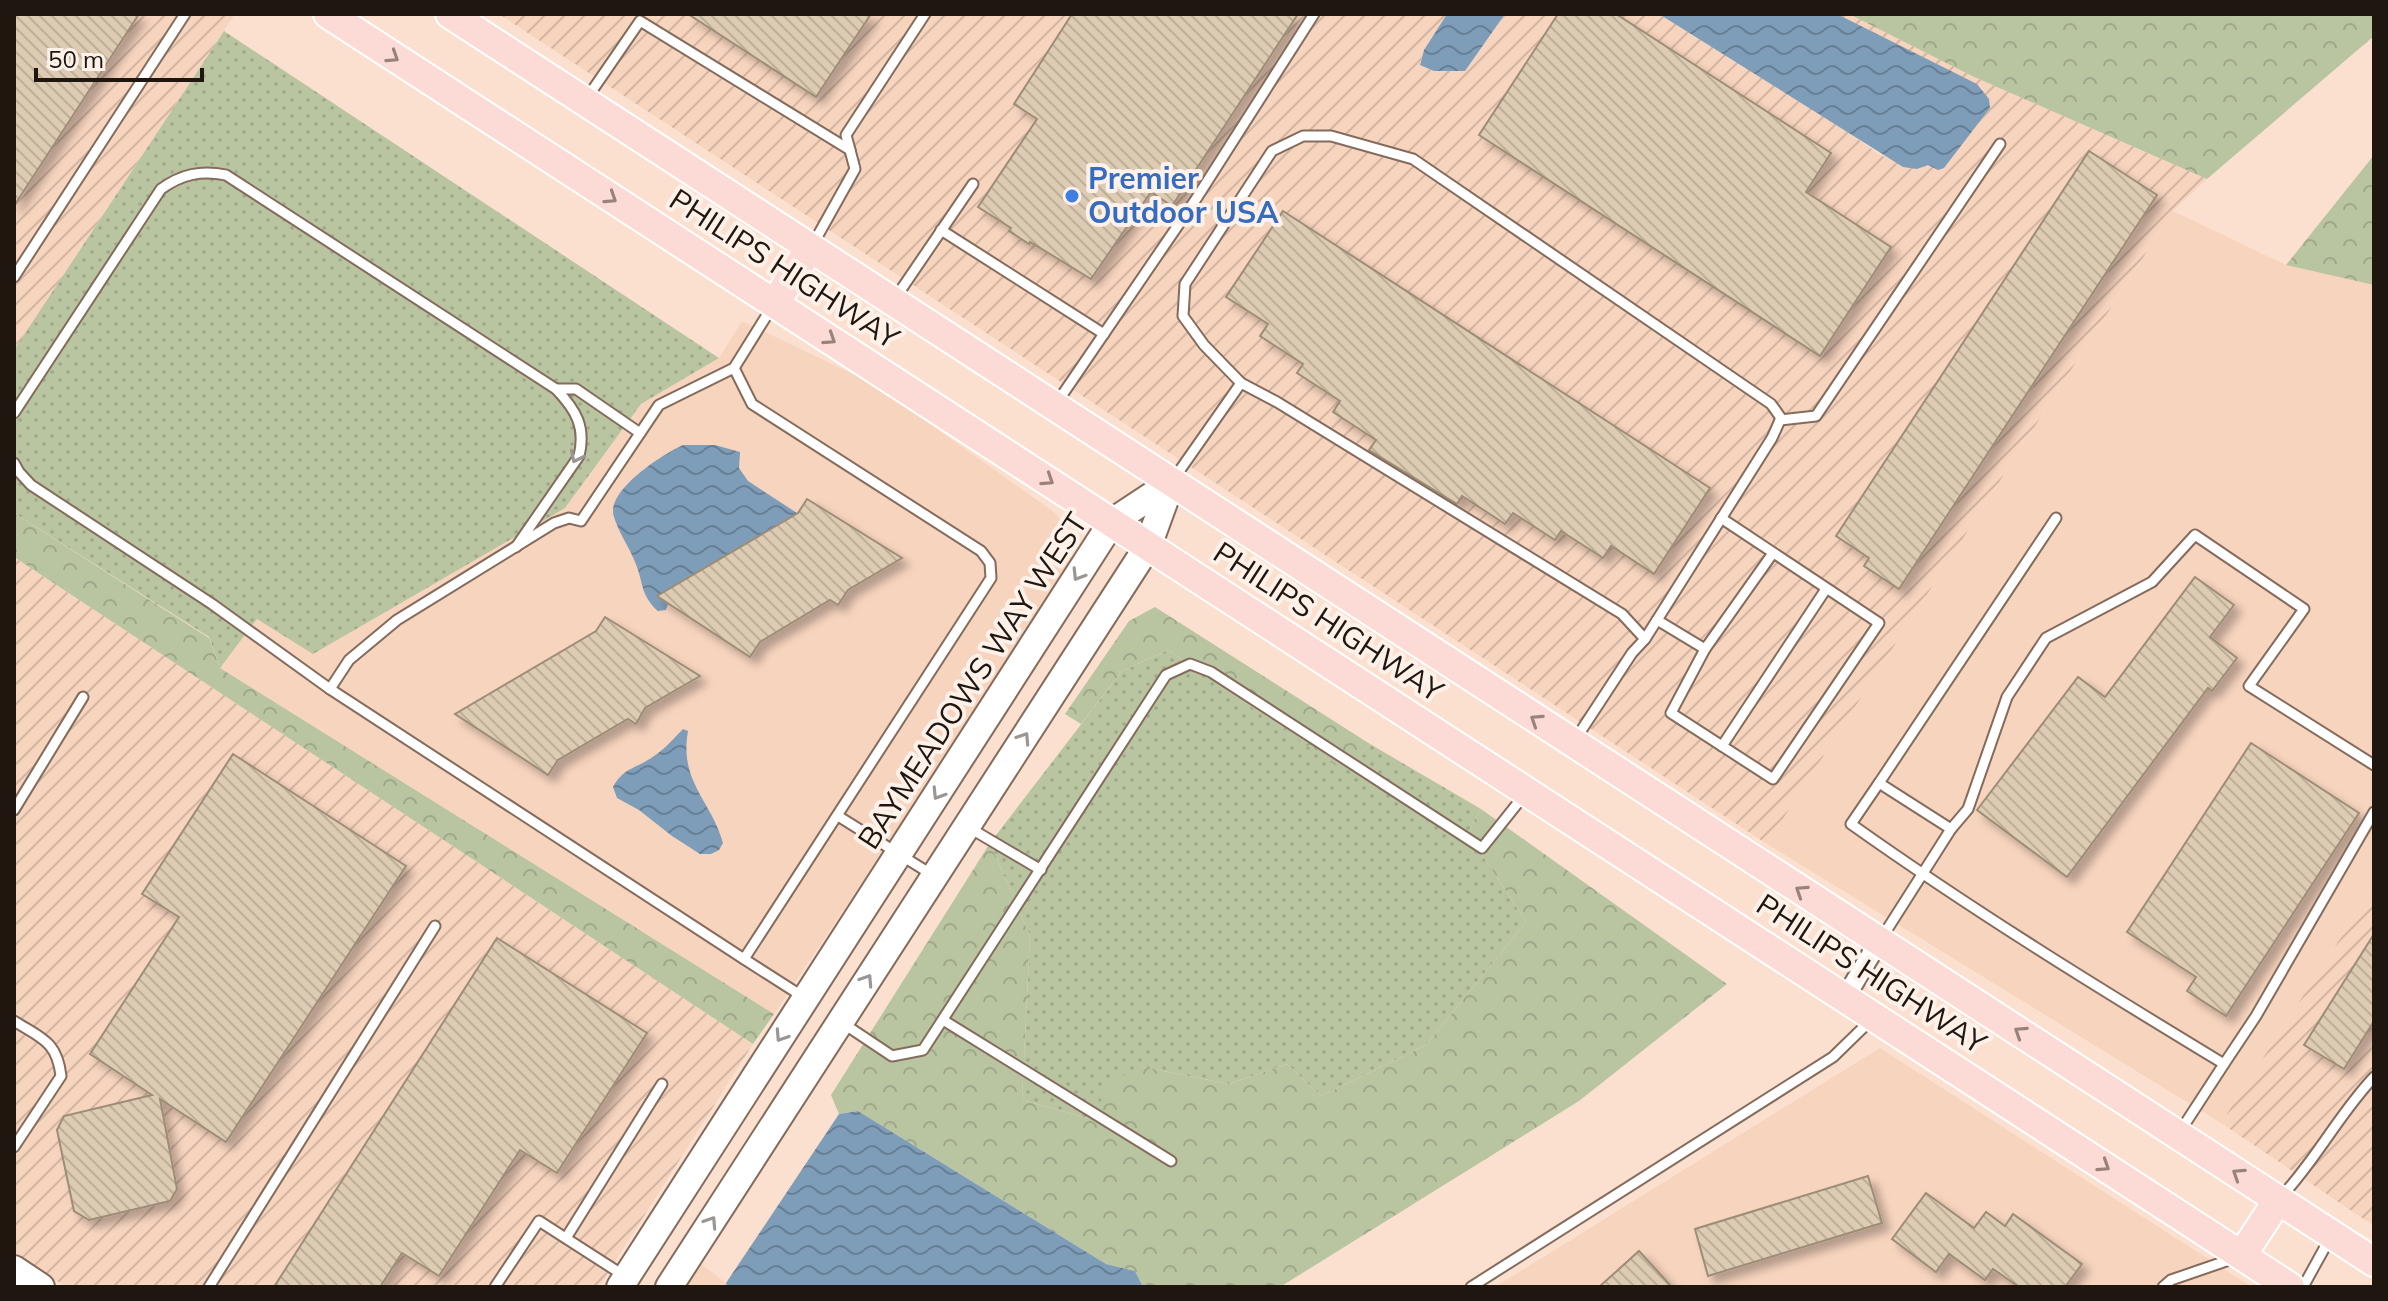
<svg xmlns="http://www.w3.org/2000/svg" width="2388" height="1301" viewBox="0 0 2388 1301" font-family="Mulish,sans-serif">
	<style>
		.built { fill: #f7d4be }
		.industrial { fill: url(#industrial-furrows) }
		.green { fill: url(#green-dots) }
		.forest { fill: url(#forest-crowns) }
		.water { fill: url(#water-waves) }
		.building { fill: url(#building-back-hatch); stroke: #9d8d76; stroke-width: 2; filter: url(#shadow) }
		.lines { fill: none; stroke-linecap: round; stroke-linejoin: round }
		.lane-casing { stroke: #846b5c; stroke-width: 13 }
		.street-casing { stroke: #846b5c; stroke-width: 22 }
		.secondary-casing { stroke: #846b5c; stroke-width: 30 }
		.primary-casing { stroke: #fff; stroke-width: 32 }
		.lane { stroke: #fff; stroke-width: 9 }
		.street { stroke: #fff; stroke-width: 18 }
		.secondary { stroke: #fff; stroke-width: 26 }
		.primary { stroke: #fcdad5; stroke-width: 28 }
		.oneway { stroke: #99827c }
		.oneway2 { stroke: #9a9693 }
		.shop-dot { fill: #3f7fe0; stroke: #fdf1ea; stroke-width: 3 }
		.labels { text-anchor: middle; stroke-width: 8; stroke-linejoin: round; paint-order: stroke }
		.shop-label { font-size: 30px; font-weight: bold; fill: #366cbe; stroke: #fdf1ea; text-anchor: start }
		.street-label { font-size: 30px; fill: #1f1610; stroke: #fdf1ea }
	</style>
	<defs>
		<pattern id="industrial-furrows" width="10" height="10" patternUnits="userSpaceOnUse" patternTransform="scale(2)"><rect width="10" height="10" fill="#f7d4be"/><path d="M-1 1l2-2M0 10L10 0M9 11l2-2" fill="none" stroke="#d3b5a2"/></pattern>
		<pattern id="green-dots" width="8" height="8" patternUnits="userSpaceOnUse" patternTransform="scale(2)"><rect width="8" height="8" fill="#b9c5a1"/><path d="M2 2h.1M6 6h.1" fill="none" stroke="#9fa88a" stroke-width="1.8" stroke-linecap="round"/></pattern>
		<pattern id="forest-crowns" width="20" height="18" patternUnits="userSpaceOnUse" patternTransform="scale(2)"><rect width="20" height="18" fill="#b9c5a1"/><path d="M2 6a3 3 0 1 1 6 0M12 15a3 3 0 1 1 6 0" fill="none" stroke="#9fa88a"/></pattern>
		<pattern id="water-waves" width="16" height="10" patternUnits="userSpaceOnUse" patternTransform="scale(2)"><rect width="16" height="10" fill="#7e9db9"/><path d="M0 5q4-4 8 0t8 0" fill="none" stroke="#677f95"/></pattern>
		<pattern id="building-back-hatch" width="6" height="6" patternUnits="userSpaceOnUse" patternTransform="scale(2)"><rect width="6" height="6" fill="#ddccb3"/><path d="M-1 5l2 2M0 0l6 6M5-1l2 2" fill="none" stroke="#bdae99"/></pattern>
		<filter id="shadow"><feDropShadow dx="7" dy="7" stdDeviation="4" flood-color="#0004"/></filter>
	</defs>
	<rect width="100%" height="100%" fill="#fce0cf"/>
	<g class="built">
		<path d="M 2173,211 L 2286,265 L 2374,285 L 2374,886 L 2221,1123 L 1767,844 Z"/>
		<path d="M 742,321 L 872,383 L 1054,512 L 1065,524 L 1070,537 L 1071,559 L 1067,575 L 774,1014 L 220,668 L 257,619 L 565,508 L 641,404 L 719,358 Z"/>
		<path d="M 1880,1048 L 2252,1287 L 1495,1287 Z"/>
		<path d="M 700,1263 L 726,1283 L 727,1287 L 685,1287 Z"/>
	</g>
	<g class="industrial">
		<path d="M 14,14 L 235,14 L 14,350 Z"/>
		<path d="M 499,14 L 1447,14 L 1424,50 L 1420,64 L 1434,71 L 1465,71 L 1505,14 L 1659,14 L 1833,121 L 1880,155 L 1917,169 L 1928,165 L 1989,99 L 1976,84 L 1837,14 L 1849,14 L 1972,76 L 2207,179 L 2173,211 L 1767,844 Z"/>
		<path d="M 14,557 L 753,1044 L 599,1287 L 66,1287 L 14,1253 Z"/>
		<path d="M 2374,886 L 2374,1226 L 2221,1123 Z"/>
	</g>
	<g class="green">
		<path d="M 224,31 L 719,358 L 641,404 L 565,508 L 313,654 L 257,619 L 220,668 L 209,637 L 14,513 L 14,350 Z"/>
		<path d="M 1168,650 L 1344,770 L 1370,744 L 1481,809 L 1468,833 L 1526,922 L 1426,1045 L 1321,1096 L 1287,1064 L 1229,1084 L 1143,1067 L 1095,1120 L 1022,1100 L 1030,936 L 990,843 L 1122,671 Z"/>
	</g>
	<g class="forest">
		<path d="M 1849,14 L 2374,14 L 2374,36 L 2207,179 L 1972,76 Z"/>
		<path d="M 2374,155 L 2374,285 L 2286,265 Z"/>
		<path d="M 14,513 L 209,638 L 220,668 L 774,1014 L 753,1044 L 14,557 Z"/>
		<path d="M 1155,607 L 1370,744 L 1344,771 L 1168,650 L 1122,671 L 1081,724 L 1065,714 L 1129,621 Z"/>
		<path d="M 1481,809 L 1727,984 L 1579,1101 L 1280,1287 L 1143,1287 L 1135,1271 L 1106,1264 L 858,1111 L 839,1114 L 831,1095 L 990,843 L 1030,936 L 1022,1100 L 1095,1120 L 1107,1082 L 1143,1067 L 1229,1084 L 1287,1064 L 1321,1096 L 1426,1045 L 1526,922 L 1468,833 Z"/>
	</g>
	<g class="water">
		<path d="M 1447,14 L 1505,14 L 1465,71 L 1434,71 L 1420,65 L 1424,50 Z"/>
		<path d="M 1659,14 L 1837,14 L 1977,84 L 1989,99 L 1990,108 L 1944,168 L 1938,170 L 1928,165 L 1917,169 L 1903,167 Z"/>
		<path d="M 683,445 L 715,445 L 740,452 L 739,468 L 748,481 L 797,513 L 657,596 L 668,604 L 666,610 L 658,611 C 640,595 644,583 635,562 C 629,547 618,531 614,517 C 605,491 663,454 683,445 Z"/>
		<path d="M 683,729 L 688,731 C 679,782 711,800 723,843 L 719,850 L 711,854 L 700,854 L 672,836 L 639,810 L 617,798 L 613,787 C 624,767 636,769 654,756 C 665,749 674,738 683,729 Z"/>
		<path d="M 858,1111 L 1106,1264 L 1135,1271 L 1143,1287 L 727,1287 L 726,1283 L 839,1114 Z"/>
	</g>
	<g class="building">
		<path d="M 14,14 L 139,14 L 14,206 Z"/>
		<path d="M 688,14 L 871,14 L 816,97 Z"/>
		<path d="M 1072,14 L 1298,14 L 1172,206 L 1151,192 L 1091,279 L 1030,242 L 1029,244 L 1009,231 L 1011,228 L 978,207 L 1037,119 L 1014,104 Z"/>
		<path d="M 1558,14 L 1616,14 L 1831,153 L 1806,192 L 1891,247 L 1820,356 L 1479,135 Z"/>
		<path d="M 2089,151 L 2157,195 L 1899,589 L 1864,566 L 1869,558 L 1836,536 Z"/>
		<path d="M 1283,211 L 1710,488 L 1654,574 L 1611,546 L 1603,558 L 1561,531 L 1555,540 L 1513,513 L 1505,524 L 1462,496 L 1457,504 L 1369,450 L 1376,440 L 1333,412 L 1340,401 L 1297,373 L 1303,364 L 1260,336 L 1268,324 L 1226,297 Z"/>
		<path d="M 807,499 L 902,558 L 848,590 L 838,605 L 830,600 L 760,642 L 750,657 L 657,596 L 798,513 Z"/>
		<path d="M 2195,577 L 2234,605 L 2210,637 L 2237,658 L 2212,691 L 2208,688 L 2067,877 L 1977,810 L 2078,677 L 2105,697 Z"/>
		<path d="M 605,617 L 700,676 L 645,708 L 636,724 L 628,719 L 558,760 L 548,775 L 455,714 L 596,631 Z"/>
		<path d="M 2251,743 L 2359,813 L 2226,1016 L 2187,991 L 2196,977 L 2127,932 Z"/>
		<path d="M 233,754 L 406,866 L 226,1142 L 160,1099 L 177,1189 L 170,1201 L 89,1220 L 74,1211 L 57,1130 L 64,1116 L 152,1095 L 90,1054 L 179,917 L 142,894 Z"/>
		<path d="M 2374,934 L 2374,1021 L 2344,1069 L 2304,1045 Z"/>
		<path d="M 497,938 L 647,1033 L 557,1173 L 520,1150 L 439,1276 L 402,1253 L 380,1287 L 274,1287 Z"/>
		<path d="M 1868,1176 L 1882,1223 L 1708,1276 L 1695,1229 Z"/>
		<path d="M 1926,1193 L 1974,1228 L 1986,1212 L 2005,1226 L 2013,1214 L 2082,1264 L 2065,1287 L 2019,1287 L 1993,1269 L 1985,1280 L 1949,1254 L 1936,1272 L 1892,1239 Z"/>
		<path d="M 1639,1251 L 1672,1287 L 1599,1287 Z"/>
	</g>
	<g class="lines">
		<g class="lane-casing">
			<g id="lane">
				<path d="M 587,98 L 640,21 L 850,150"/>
				<path d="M 941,230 L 1104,334"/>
				<path d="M 812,246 L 855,169 L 846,135 L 925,14"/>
				<path d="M 14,277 L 185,14"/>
				<path d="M 894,300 L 973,184"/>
				<path d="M 1241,383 L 1204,345 L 1183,316 L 1185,284 L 1272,151 L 1303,136 L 1331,136 L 1413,159 L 1771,404 L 1781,418 L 1772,438 L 1645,639"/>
				<path d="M 556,389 L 576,389 L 640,433"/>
				<path d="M 1056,404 L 1196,199 L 1314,14"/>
				<path d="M 14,413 L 161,189 C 182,174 201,170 226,175 L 556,389 C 576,410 586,427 579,456 L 516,547"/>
				<path d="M 1780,420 L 1816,416 L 2000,144"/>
				<path d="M 14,463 L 19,472 L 31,485 L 212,604 L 330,689 L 744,959 L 991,578 L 990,563 L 981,551 L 752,404 L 734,368"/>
				<path d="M 1173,480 L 1241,383 L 1277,402 L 1622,614 L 1645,639 L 1632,653 L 1575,740"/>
				<path d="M 1657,620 L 1705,649 L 1671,713 L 1773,779 L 1879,623 L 1721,518"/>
				<path d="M 1705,649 L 1773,553"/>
				<path d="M 330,689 L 349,660 L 397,620 L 554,523 L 569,518 L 581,521 L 659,405 L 734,368 L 772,307"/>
				<path d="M 1722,746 L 1826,589"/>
				<path d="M 1879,783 L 1851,824 C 1972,910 2097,987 2224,1064 L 2181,1130"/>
				<path d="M 14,810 L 83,697"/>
				<path d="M 838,816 L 931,874"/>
				<path d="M 968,827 L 1041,870"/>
				<path d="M 1951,829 L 1968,809 L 2007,697 L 2046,638 L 2152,582 L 2195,535 L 2304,609 L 2249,686 L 2374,765"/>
				<path d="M 1881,939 L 1951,829 L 1879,783 L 2056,518"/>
				<path d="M 744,959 L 805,998"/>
				<path d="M 943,1020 L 1171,1161"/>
				<path d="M 14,1021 C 41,1038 57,1041 61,1076 L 14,1147"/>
				<path d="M 844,1024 L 892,1056 L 923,1050 L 1166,675 L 1190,664 L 1211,672 L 1482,848 L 1525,794"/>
				<path d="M 2224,1064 L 2256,1016 L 2374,812"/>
				<path d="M 2281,1197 C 2316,1160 2339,1114 2374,1077"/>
				<path d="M 566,1238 L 662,1084"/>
				<path d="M 209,1287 L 435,926"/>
				<path d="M 495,1287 L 539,1221 L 623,1275"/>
				<path d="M 1471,1287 L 1833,1057 L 1872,1019"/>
				<path d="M 2163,1287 L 2171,1280 L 2235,1258"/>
				<path d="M 2303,1287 L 2330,1238"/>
			</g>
		</g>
		<g class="street-casing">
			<path id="street" d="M 1845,998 L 1879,941"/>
		</g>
		<g class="secondary-casing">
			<g id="secondary">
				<path d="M 14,1269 L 41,1287"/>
				<path d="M 620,1287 L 1112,522 L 1171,483"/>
				<path d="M 669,1287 L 1148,546 L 1171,483"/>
			</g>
		</g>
		<g class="primary-casing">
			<g id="primary">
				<path d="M 328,14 L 2290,1287"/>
				<path d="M 450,14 L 2374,1262"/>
				<path d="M 775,303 L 810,248"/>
				<path d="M 2242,1255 L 2278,1200"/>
			</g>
		</g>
		<use href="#lane" class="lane"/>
		<use href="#street" class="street"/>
		<use href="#secondary" class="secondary"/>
		<use href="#primary" class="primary"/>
	</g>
	<defs><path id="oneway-chevron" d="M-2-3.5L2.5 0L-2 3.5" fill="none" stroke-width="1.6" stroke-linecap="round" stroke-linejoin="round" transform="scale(2)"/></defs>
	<g class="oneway">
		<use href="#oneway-chevron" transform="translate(393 57) rotate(33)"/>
		<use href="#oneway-chevron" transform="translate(611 198) rotate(33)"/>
		<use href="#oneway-chevron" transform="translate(830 339) rotate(33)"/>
		<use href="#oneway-chevron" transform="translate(1048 480) rotate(33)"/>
		<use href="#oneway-chevron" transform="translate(1536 720) rotate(-147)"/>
		<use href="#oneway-chevron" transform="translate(1801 891) rotate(-147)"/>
		<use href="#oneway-chevron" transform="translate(2020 1032) rotate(-147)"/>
		<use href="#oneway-chevron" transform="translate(2104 1166) rotate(33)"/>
		<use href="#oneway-chevron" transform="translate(2238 1174) rotate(-147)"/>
	</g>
	<g class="oneway2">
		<use href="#oneway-chevron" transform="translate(576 457) rotate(116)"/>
		<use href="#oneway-chevron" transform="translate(1078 575) rotate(122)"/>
		<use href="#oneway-chevron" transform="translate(1024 738) rotate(-57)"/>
		<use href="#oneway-chevron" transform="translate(938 794) rotate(122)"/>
		<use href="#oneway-chevron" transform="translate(867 980) rotate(-57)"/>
		<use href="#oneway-chevron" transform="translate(781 1036) rotate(123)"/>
		<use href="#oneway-chevron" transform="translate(711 1222) rotate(-57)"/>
	</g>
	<circle class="shop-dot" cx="1072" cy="196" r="8"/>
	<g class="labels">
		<g class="shop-label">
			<text x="1088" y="189">Premier<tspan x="1088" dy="34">Outdoor USA</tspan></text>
		</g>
		<g class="street-label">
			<text transform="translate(784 269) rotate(33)" y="10">PHILIPS HIGHWAY</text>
			<text transform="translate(1328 622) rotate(33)" y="10">PHILIPS HIGHWAY</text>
			<text transform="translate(973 681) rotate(-57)" y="10">BAYMEADOWS WAY WEST</text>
			<text transform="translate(1871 974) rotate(33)" y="10">PHILIPS HIGHWAY</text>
		</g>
	</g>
	<rect width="2388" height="1301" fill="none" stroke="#1f1610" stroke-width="32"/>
	<path d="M36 68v12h166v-12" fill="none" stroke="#1f1610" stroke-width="4"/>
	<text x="48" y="68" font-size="24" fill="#1f1610" stroke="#fdf1ea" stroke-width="6" paint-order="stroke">50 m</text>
</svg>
